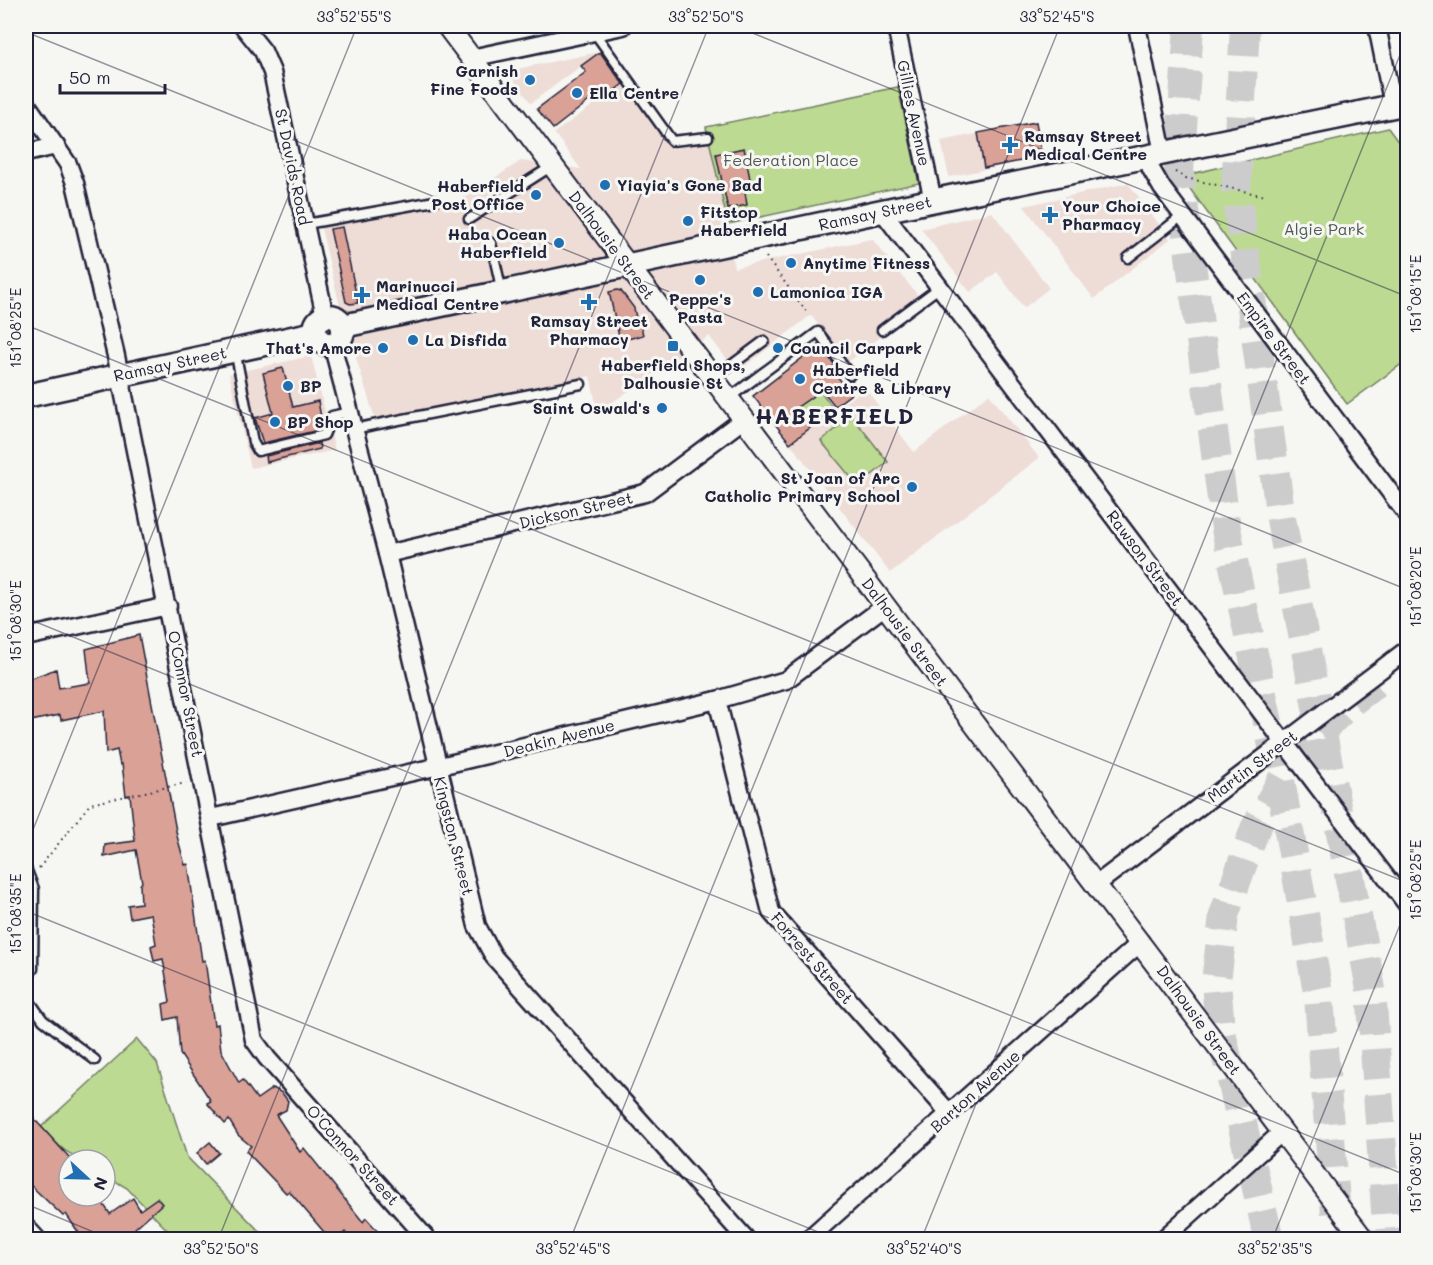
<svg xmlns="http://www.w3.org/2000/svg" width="1433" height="1265" viewBox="0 0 1433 1265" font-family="Mali,sans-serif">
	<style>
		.built { fill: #eedcd7 }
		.green { fill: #bdda92; stroke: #707e66; stroke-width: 1.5 }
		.building { fill: #daa197; stroke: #22223b; stroke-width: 1.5 }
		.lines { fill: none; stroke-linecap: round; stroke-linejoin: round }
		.motorway-tunnel { stroke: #cccccd; stroke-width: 30; stroke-dasharray: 30 15; stroke-linecap: butt }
		.service-casing { stroke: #22223b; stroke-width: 13 }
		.minor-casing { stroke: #22223b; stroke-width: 21 }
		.tertiary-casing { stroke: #22223b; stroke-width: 24 }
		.secondary-casing { stroke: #22223b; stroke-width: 27 }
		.path { stroke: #22223b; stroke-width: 2; stroke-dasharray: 1.5 4.5; stroke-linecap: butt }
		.service { stroke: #f6f6f2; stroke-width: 8 }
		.minor { stroke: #f6f6f2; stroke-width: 16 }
		.tertiary { stroke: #f6f6f2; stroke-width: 20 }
		.secondary { stroke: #f6f6f2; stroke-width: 22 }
		.ticks { fill: none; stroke: #22223b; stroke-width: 1.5; stroke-opacity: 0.45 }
		.poi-dot { fill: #1f6fb2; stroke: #f6f6f2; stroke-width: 2 }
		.labels { text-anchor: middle; stroke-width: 6; stroke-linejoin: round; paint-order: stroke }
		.poi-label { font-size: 16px; font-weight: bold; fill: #22223b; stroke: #f6f6f2; text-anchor: start }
		.street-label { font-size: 16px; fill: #22223b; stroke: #f6f6f2 }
		.park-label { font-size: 16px; fill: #505955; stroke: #f6f6f2 }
		.district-label { font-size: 22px; font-weight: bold; letter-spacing: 1.5px; fill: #22223b; stroke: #f6f6f2 }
		.neatline { fill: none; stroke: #22223b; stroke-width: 2 }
		.ticks-label { font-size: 15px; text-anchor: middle; fill: #22223b }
	</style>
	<rect width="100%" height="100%" fill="#f6f6f2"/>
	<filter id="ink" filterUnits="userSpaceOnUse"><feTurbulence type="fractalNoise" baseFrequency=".0167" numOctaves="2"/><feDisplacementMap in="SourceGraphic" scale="12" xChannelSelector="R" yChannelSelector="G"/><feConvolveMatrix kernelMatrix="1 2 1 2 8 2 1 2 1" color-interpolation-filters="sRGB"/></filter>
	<g filter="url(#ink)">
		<g class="built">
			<path d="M 600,52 L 531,103 L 507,71 Z"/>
			<path d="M 624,83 L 672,149 L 709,141 L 706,127 L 763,216 L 728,224 L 734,268 L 872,239 L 924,303 L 847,363 L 811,315 L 737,372 L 709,336 L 598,412 L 590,376 L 376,422 L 340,306 L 318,216 L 434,194 L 450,207 L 521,161 L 581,169 L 554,133 Z"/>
			<path d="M 1036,122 L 1042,157 L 949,177 L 941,141 Z"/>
			<path d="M 1128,183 L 1170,239 L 1094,299 L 1024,206 Z"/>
			<path d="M 992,212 L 1049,288 L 1024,308 L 997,272 L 970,292 L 921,229 Z"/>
			<path d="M 311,356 L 335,450 L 251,468 L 229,374 Z"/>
			<path d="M 865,388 L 914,452 L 989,394 L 1039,458 L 890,573 L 790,443 Z"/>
		</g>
		<g class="green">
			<path d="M 898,87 L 919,183 L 728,224 L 706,127 Z"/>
			<path d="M 1388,128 L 1407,154 L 1407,360 L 1347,404 L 1185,182 L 1187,175 Z"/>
			<path d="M 815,384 L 834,409 L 810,427 L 792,402 Z"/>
			<path d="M 852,416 L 888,462 L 858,486 L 821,441 Z"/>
			<path d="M 137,1039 L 157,1063 L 187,1157 L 267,1239 L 176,1239 L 127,1188 L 105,1175 L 105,1160 C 69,1160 65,1152 41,1127 Z"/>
		</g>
		<g class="building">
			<path d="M 600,52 L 623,84 L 606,97 L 602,91 L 553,129 L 537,109 L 586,72 L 581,66 Z"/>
			<path d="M 1036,122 L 1042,157 L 984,168 L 978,133 Z"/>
			<path d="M 744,148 L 751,184 L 744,186 L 747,205 L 728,209 L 716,154 Z"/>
			<path d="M 342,227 L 358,303 L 350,304 L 346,302 L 330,229 Z"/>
			<path d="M 617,290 L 621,291 L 634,308 L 636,318 L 639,318 L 643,335 L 620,341 L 609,292 Z"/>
			<path d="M 819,345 L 835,365 L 831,368 L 851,394 L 835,406 L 822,390 L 796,408 L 810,428 L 790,443 L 753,396 Z"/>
			<path d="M 283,368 L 293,407 L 318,401 L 322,423 L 319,430 L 263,443 L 255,418 L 273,413 L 263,373 Z"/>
			<path d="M 319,443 L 320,449 L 267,462 L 266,456 Z"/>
			<path d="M 139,635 L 177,836 L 185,865 L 188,864 L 202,961 L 205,960 L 214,1025 L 218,1024 L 221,1050 L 239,1083 L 243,1080 L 257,1099 L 273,1088 L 282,1093 L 288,1101 L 286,1110 L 276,1115 L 300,1152 L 304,1148 L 363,1222 L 366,1218 L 385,1239 L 350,1239 L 345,1232 L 337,1239 L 330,1239 L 289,1191 L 286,1193 L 246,1151 L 251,1146 L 238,1135 L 229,1120 L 225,1124 L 207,1103 L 211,1101 L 180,1054 L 177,1017 L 165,1020 L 163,1004 L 170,1002 L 163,959 L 154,961 L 151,946 L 156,944 L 151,914 L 130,918 L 128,905 L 141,903 L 140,885 L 142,882 L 136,850 L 104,857 L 105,845 L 135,841 L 130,795 L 126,796 L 122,764 L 120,765 L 117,750 L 106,753 L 104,711 L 61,720 L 60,715 L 26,722 L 26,680 L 56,669 L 59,688 L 90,683 L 86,649 Z"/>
			<path d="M 26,1110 L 69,1157 L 69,1196 L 98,1196 L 110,1214 L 133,1198 L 140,1210 L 157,1198 L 162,1204 L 135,1228 L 143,1239 L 83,1239 L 66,1214 L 63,1216 L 26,1181 Z"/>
			<path d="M 210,1142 L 219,1153 L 206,1164 L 197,1153 Z"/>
		</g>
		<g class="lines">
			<g class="motorway-tunnel">
				<path d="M 1189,26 L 1179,172 L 1226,529 L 1277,764 L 1319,998 L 1338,1240"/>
				<path d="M 1245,26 L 1236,190 L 1281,519 L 1371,989 L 1388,1240"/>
				<path d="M 1269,1240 L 1220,1028 L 1216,982 L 1224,915 L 1255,829 L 1298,752 L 1351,702 L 1381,679"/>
			</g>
			<g class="service-casing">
				<g id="service">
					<path d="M 594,32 L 672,141 L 708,137"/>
					<path d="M 469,219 L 552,166"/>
					<path d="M 306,224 L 435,201"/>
					<path d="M 491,243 L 502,292"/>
					<path d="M 1128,258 L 1182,216"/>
					<path d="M 882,330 L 940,287"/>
					<path d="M 235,350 L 253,442 L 258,451 L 324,435 L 332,416 L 349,412"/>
					<path d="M 714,378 L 764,341"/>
					<path d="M 729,398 L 818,332 L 850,375"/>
					<path d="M 353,429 L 581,384"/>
					<path d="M 26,868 L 34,889 L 33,969 L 26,980"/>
					<path d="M 26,996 L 43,1020 L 95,1060"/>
				</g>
			</g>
			<g class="minor-casing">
				<g id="minor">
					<path d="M 243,26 L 263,51 L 272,72 L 325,316"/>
					<path d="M 896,26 L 933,201"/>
					<path d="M 1137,26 L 1163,153"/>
					<path d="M 1377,26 L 1393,106"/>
					<path d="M 471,58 L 623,26"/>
					<path d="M 26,103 L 68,164 L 75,183 L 116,356 L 254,1040 L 267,1058 L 428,1240"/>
					<path d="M 26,153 L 56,146"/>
					<path d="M 1148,157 L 1151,169 L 1162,188 L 1408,516"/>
					<path d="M 882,211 L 1408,906"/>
					<path d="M 332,344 L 387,554 L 477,926 L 494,957 L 747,1240"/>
					<path d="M 387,554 L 645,493 L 744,419"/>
					<path d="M 26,637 L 168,606"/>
					<path d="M 717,700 L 771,912 L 950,1114"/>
					<path d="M 211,818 L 457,762 L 717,700 L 786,680 L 885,606"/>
					<path d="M 1097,884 L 1408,649"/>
					<path d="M 26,1227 L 38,1240"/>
					<path d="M 807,1240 L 1141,942"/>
					<path d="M 1162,1240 L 1282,1132"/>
				</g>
			</g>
			<g class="tertiary-casing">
				<path id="tertiary" d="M 447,26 L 1364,1240"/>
			</g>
			<g class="secondary-casing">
				<g id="secondary">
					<circle cx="329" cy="330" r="14"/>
					<path d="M 343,326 L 882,211 L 1408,103"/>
					<path d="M 26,396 L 315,333"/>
				</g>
			</g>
			<g class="path">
				<path d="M 1175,172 L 1186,178 L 1265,196"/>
				<path d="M 766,257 L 806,311"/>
				<path d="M 39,868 L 90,804 L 186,783"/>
				<path d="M 160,1240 L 169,1233"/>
			</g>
			<use href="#service" class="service"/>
			<use href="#minor" class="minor"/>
			<use href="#tertiary" class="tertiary"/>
			<use href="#secondary" class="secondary"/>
		</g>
	</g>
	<path class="ticks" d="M 735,26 L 1408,297M 26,32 L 1408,590M 26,325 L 1408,883M 26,618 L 1408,1176M 26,847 L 357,26M 26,911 L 838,1240M 26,1204 L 113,1240M 218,1240 L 709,26M 570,1240 L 1060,26M 921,1240 L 1408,35M 1272,1240 L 1408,905"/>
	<g class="poi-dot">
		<circle cx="530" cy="80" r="6"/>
		<circle cx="577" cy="93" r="6"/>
		<path d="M1007 136h6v6h6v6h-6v6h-6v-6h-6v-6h6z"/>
		<circle cx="605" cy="185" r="6"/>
		<circle cx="536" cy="195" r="6"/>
		<path d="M1047 206h6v6h6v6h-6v6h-6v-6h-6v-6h6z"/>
		<circle cx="688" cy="221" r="6"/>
		<circle cx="559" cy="243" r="6"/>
		<circle cx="791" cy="263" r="6"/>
		<circle cx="700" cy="280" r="6"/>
		<circle cx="758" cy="292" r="6"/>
		<path d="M359 286h6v6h6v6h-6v6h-6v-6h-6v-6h6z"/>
		<path d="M586 293h6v6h6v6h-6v6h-6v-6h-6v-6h6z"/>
		<circle cx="413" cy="340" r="6"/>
		<rect x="667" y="340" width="12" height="12" rx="3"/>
		<circle cx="383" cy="348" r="6"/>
		<circle cx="778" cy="348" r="6"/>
		<circle cx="800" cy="379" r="6"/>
		<circle cx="288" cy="386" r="6"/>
		<circle cx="662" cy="408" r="6"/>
		<circle cx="275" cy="422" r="6"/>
		<circle cx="912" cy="487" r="6"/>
	</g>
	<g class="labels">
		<g class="poi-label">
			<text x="518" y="77" text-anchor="end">Garnish<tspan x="518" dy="18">Fine Foods</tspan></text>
			<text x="589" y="99">Ella Centre</text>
			<text x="1024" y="142">Ramsay Street<tspan x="1024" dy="18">Medical Centre</tspan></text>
			<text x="617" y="191">Yiayia's Gone Bad</text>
			<text x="524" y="192" text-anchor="end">Haberfield<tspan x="524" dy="18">Post Office</tspan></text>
			<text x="1062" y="212">Your Choice<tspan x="1062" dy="18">Pharmacy</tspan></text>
			<text x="700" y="218">Fitstop<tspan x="700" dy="18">Haberfield</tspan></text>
			<text x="547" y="240" text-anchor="end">Haba Ocean<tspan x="547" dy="18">Haberfield</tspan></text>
			<text x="803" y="269">Anytime Fitness</text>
			<text x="376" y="292">Marinucci<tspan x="376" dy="18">Medical Centre</tspan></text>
			<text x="770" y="298">Lamonica IGA</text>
			<text x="700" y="305" text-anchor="middle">Peppe's<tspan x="700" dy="18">Pasta</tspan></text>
			<text x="589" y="327" text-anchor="middle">Ramsay Street<tspan x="589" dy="18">Pharmacy</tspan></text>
			<text x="425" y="346">La Disfida</text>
			<text x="371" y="354" text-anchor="end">That's Amore</text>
			<text x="790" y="354">Council Carpark</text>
			<text x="673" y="371" text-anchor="middle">Haberfield Shops,<tspan x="673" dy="18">Dalhousie St</tspan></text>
			<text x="812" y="376">Haberfield<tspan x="812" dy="18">Centre &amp; Library</tspan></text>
			<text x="300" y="392">BP</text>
			<text x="650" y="414" text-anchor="end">Saint Oswald's</text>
			<text x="287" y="428">BP Shop</text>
			<text x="900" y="484" text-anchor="end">St Joan of Arc<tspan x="900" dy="18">Catholic Primary School</tspan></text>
		</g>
		<g class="street-label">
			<text transform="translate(914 113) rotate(78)" y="6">Gillies Avenue</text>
			<text transform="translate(293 167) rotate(78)" y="6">St Davids Road</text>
			<text transform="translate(875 213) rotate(-12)" y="6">Ramsay Street</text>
			<text transform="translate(612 245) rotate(53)" y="6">Dalhousie Street</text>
			<text transform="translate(1274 338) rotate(53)" y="6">Empire Street</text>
			<text transform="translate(170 364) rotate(-12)" y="6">Ramsay Street</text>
			<text transform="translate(576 510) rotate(-13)" y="6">Dickson Street</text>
			<text transform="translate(1145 558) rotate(53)" y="6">Rawson Street</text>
			<text transform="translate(905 632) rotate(53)" y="6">Dalhousie Street</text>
			<text transform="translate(186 694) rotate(79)" y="6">O'Connor Street</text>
			<text transform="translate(559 738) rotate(-14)" y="6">Deakin Avenue</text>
			<text transform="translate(1252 766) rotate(-37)" y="6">Martin Street</text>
			<text transform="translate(454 836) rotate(76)" y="6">Kingston Street</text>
			<text transform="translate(812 958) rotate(49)" y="6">Forrest Street</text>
			<text transform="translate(1199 1020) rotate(54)" y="6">Dalhousie Street</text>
			<text transform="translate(975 1091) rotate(-42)" y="6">Barton Avenue</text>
			<text transform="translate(353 1155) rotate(48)" y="6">O'Connor Street</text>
		</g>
		<g class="park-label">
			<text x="791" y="166">Federation Place</text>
			<text x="1324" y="235">Algie Park</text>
		</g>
		<g class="district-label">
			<text x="835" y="424">HABERFIELD</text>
		</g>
	</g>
	<rect width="1433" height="1265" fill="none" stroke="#f6f6f2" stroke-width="66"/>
	<g transform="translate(87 1178) rotate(112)"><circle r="28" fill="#f6f6f2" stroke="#a1a1a9" stroke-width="1.5"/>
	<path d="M0-4.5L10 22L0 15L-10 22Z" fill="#1f6fb2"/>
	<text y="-9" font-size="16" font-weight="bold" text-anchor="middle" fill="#22223b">N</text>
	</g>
	<path d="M60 84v9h105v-9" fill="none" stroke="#22223b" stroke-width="3"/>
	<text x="69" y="84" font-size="18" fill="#22223b" stroke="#f6f6f2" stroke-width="4.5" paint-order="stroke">50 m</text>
	<rect x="33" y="33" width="1367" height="1199" class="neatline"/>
	<g class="ticks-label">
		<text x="354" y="22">33°52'55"S</text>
		<text x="706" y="22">33°52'50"S</text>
		<text x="1057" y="22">33°52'45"S</text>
		<text transform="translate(1416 294) rotate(-90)" y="5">151°08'15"E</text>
		<text transform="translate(16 328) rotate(-90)" y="5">151°08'25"E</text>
		<text transform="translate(1416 587) rotate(-90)" y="5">151°08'20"E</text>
		<text transform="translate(16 621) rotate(-90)" y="5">151°08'30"E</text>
		<text transform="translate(1416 880) rotate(-90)" y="5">151°08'25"E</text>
		<text transform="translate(16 914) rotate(-90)" y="5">151°08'35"E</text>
		<text transform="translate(1416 1173) rotate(-90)" y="5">151°08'30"E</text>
		<text x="221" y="1254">33°52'50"S</text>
		<text x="573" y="1254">33°52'45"S</text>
		<text x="924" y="1254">33°52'40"S</text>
		<text x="1275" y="1254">33°52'35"S</text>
	</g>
</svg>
